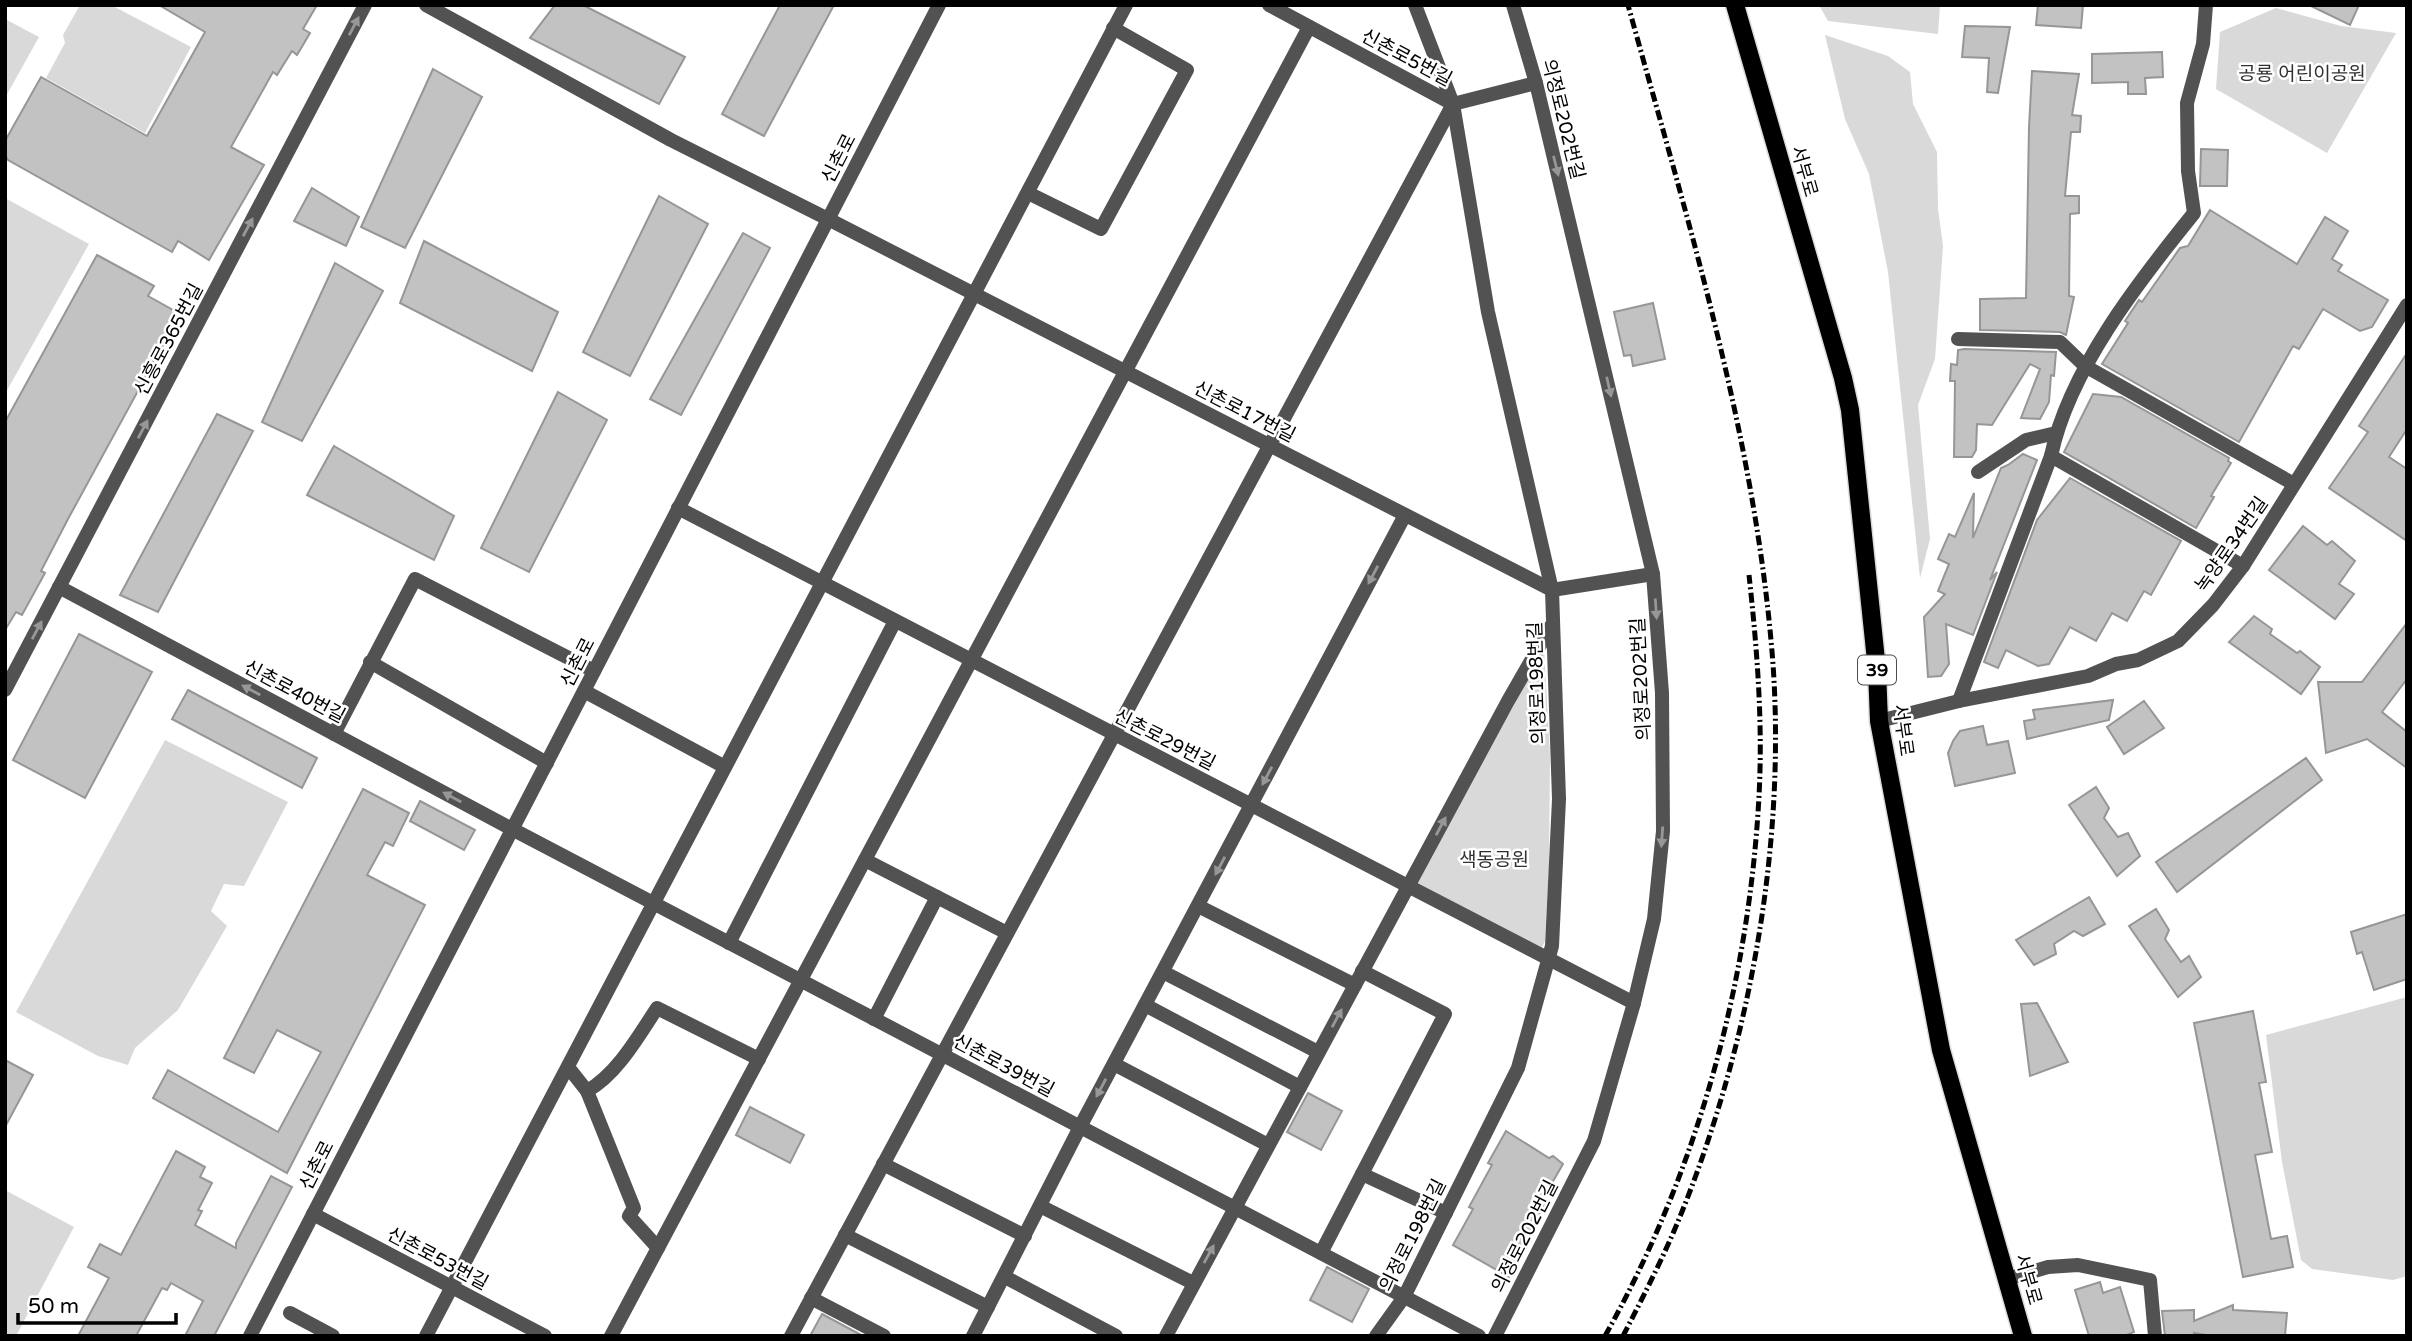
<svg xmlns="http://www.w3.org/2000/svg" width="2412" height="1341" viewBox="0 0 2412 1341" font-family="'Varela Round','Noto Sans KR',sans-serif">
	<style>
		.green { fill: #d9d9d9 }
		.building { fill: #c2c2c2; stroke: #969696; stroke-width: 2 }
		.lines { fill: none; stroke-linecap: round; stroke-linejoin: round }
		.primary-casing { stroke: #dbdbdb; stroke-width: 21 }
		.street { stroke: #525252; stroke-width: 14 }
		.primary { stroke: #000; stroke-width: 18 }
		.rail { stroke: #000; stroke-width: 5; stroke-dasharray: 10 3.5 2 3.5; stroke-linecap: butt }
		.oneway { fill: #979797 }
		.labels { text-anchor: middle; stroke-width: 5; stroke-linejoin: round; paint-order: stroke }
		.shield { fill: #fff; stroke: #4c4c4c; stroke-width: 2 }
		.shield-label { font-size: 18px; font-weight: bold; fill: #000 }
		.street-label { font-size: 19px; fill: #000; stroke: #fff }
		.park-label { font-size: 19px; fill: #303030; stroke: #fff }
	</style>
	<rect width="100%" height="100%" fill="#fff"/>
	<g class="green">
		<path d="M 80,5 L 111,5 L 191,47 L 145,133 L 46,78 L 65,43 L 63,35 Z"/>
		<path d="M 1819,5 L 1940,5 L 1938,34 L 1828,21 Z"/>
		<path d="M 2276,8 L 2341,26 L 2396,33 L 2327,153 L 2216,89 L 2220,32 Z"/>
		<path d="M 5,19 L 39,37 L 5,98 Z"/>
		<path d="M 1825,35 L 1888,56 L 1910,72 L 1913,104 L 1937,152 L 1938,209 L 1943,246 L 1935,359 L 1918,405 L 1930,539 L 1920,578 L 1888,272 L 1869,174 L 1845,119 Z"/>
		<path d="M 5,198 L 89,244 L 5,394 Z"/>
		<path d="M 1544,649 L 1550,754 L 1549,867 L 1545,941 L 1540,952 L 1417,885 Z"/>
		<path d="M 165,740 L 288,802 L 244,886 L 224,884 L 211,911 L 227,926 L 178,1010 L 135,1048 L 128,1065 L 98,1056 L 16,1012 Z"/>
		<path d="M 2407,997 L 2407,1276 L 2393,1280 L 2312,1269 L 2301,1260 L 2282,1162 L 2266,1035 Z"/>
		<path d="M 5,1190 L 74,1227 L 16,1336 L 5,1336 Z"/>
	</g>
	<g class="building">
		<path d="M 159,5 L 317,5 L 303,29 L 310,33 L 297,55 L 292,51 L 277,75 L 273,72 L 231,147 L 264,165 L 209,260 L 178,241 L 172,252 L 8,160 L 5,155 L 5,141 L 41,77 L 147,136 L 205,32 Z"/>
		<path d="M 555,5 L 583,5 L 685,57 L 659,104 L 530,38 Z"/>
		<path d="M 780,5 L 834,5 L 764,136 L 722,114 Z"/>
		<path d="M 2038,5 L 2083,5 L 2081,28 L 2036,25 Z"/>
		<path d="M 2309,5 L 2359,5 L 2350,25 Z"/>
		<path d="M 1965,26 L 2010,27 L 1998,93 L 1987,92 L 1989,58 L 1962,57 Z"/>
		<path d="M 2162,52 L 2163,77 L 2145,78 L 2146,94 L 2128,94 L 2128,82 L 2092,83 L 2092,54 Z"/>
		<path d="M 433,69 L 482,97 L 405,248 L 361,227 Z"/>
		<path d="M 2032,71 L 2079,74 L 2072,115 L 2081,116 L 2080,132 L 2071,132 L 2065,196 L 2079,196 L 2079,213 L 2070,214 L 2069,296 L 2074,297 L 2066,335 L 2060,332 L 1980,330 L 1980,299 L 2026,298 L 2029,127 Z"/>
		<path d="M 2201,149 L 2228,150 L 2227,186 L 2200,186 Z"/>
		<path d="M 312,188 L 359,217 L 346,246 L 294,221 Z"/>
		<path d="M 659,196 L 708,224 L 630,376 L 583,352 Z"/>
		<path d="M 2210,210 L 2297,264 L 2325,217 L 2348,231 L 2332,259 L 2342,265 L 2338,271 L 2388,300 L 2372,327 L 2360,331 L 2323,309 L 2299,349 L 2293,346 L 2239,442 L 2102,364 L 2128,323 L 2125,321 L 2139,300 L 2142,302 L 2180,248 L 2188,246 Z"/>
		<path d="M 743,233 L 770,248 L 681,415 L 650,399 Z"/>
		<path d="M 424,241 L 558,312 L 532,371 L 400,303 Z"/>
		<path d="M 97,255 L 154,286 L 148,296 L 180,314 L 68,519 L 41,571 L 45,573 L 22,615 L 16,612 L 5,630 L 5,422 Z"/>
		<path d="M 335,263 L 383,291 L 302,441 L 262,422 Z"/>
		<path d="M 1653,303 L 1665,359 L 1633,366 L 1631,355 L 1624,356 L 1614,312 Z"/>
		<path d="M 1964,349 L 2056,352 L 2054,376 L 2051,375 L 2049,402 L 2040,419 L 2021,418 L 2040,369 L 2030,364 L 1992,425 L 1977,424 L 1976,450 L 1972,457 L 1954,457 L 1955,381 L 1950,381 L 1951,364 L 1957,365 L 1958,350 Z"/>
		<path d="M 2407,353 L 2407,429 L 2389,457 L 2407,469 L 2407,541 L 2329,488 L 2368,432 L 2359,426 Z"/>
		<path d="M 558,392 L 607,420 L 529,572 L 481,548 Z"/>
		<path d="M 2093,394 L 2121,397 L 2229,458 L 2228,461 L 2231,463 L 2211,496 L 2214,497 L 2196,528 L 2064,452 Z"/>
		<path d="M 217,414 L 253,431 L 158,612 L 120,595 Z"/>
		<path d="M 334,446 L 454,516 L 434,560 L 307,495 Z"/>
		<path d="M 2023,454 L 2037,460 L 1990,580 L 1997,572 L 1973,635 L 1946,624 L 1949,664 L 1941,676 L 1928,677 L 1924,617 L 1945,594 L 1938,591 L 1949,564 L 1938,559 L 1949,534 L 1955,537 L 1974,493 L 1973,538 L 2001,468 L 2008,465 Z"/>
		<path d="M 2070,478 L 2181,541 L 2151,595 L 2144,591 L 2127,621 L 2112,613 L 2096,641 L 2070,627 L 2049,664 L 2038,666 L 2006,650 L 1998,668 L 1984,662 L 2037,520 Z"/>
		<path d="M 2303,526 L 2327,545 L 2332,541 L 2355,561 L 2339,584 L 2354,594 L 2335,619 L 2269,570 Z"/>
		<path d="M 2254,616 L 2272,629 L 2270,634 L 2297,653 L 2300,651 L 2320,667 L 2301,694 L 2229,642 Z"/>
		<path d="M 2407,623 L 2407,679 L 2382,712 L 2407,732 L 2407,768 L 2367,739 L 2326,753 L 2318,682 L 2362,682 Z"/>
		<path d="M 79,634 L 152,672 L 85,798 L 13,760 Z"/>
		<path d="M 188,690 L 317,758 L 302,788 L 172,719 Z"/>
		<path d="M 2113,700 L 2109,720 L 2027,739 L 2024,721 L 2035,719 L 2033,710 Z"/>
		<path d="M 2144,701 L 2164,728 L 2124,754 L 2107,727 Z"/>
		<path d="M 1983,726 L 1987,745 L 2008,741 L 2015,773 L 1955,786 L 1948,753 L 1953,741 L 1960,731 Z"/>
		<path d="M 2306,758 L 2322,780 L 2177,892 L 2156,862 Z"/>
		<path d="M 2096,787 L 2109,808 L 2104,818 L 2118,837 L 2128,833 L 2140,856 L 2117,876 L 2069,805 Z"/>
		<path d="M 363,789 L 409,813 L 393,846 L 385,842 L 367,875 L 425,905 L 287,1173 L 153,1098 L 168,1070 L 278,1132 L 321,1052 L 277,1030 L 254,1073 L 224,1058 Z"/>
		<path d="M 420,801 L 475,830 L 464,850 L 410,821 Z"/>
		<path d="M 2089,897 L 2105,924 L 2083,936 L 2074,931 L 2054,944 L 2056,954 L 2034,965 L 2016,940 Z"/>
		<path d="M 2156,909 L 2169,930 L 2165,939 L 2181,962 L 2189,956 L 2201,977 L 2178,997 L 2129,926 Z"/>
		<path d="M 2407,914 L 2407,979 L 2374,990 L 2362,952 L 2357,954 L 2351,932 Z"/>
		<path d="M 2037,1003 L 2068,1062 L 2030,1076 L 2021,1004 Z"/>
		<path d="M 2253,1011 L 2266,1082 L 2259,1083 L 2272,1152 L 2255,1155 L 2271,1239 L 2287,1236 L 2293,1267 L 2243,1277 L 2194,1023 Z"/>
		<path d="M 5,1060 L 33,1075 L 5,1127 Z"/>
		<path d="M 1308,1093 L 1342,1111 L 1321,1150 L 1287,1132 Z"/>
		<path d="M 750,1107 L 804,1135 L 790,1163 L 736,1135 Z"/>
		<path d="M 1506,1131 L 1549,1158 L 1553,1156 L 1563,1164 L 1541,1202 L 1544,1204 L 1509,1277 L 1453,1245 L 1473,1209 L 1469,1207 L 1492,1165 L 1488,1163 Z"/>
		<path d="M 176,1151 L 205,1167 L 200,1177 L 212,1183 L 198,1210 L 202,1211 L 195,1225 L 236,1248 L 236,1243 L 271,1176 L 292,1187 L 214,1336 L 185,1336 L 203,1301 L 171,1283 L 167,1290 L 162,1288 L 136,1336 L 78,1336 L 109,1278 L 88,1267 L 100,1244 L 121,1255 Z"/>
		<path d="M 1327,1267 L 1369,1289 L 1352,1322 L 1310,1300 Z"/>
		<path d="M 2100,1282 L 2103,1293 L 2120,1287 L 2134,1332 L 2124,1336 L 2089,1336 L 2075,1290 Z"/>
		<path d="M 2233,1305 L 2233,1310 L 2287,1313 L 2285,1336 L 2212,1336 L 2194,1333 L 2194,1336 L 2165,1336 L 2162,1311 L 2194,1310 L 2194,1321 Z"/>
		<path d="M 822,1314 L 863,1336 L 810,1336 Z"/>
	</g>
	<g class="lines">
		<g class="primary-casing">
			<path id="primary" d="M 1735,5 L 1843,378 L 1850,410 L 1877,670 L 1879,721 L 1941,1050 L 2023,1336"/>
		</g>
		<g class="street">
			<path d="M 426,5 L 671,140 L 828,219 L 1552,590 L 1653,574"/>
			<path d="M 1269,5 L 1453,104"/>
			<path d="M 1028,193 L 1101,229 L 1187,70 L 1113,28"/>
			<path d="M 1958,339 L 2060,342 L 2085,366 L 2294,484"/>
			<path d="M 2051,456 L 2243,566"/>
			<path d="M 1978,472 L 2026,440 L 2056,433"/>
			<path d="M 678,508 L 1634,1003"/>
			<path d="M 59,587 L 512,829 L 1479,1336"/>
			<path d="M 370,662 L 547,763"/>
			<path d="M 5,690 L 365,5"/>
			<path d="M 584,691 L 725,767"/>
			<path d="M 1959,701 L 2051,456 C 2069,370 2139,281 2194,213 L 2188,171 L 2187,103 L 2203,44 L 2206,5"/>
			<path d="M 1879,721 L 1959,701 L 2088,676 L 2116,664 L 2138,660 L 2178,641 L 2213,605 L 2243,566 L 2407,305"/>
			<path d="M 334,734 L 415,579 L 594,671"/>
			<path d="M 865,860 L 1007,933"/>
			<path d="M 1198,906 L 1355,985"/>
			<path d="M 729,943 L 895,621"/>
			<path d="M 1163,972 L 1318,1052"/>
			<path d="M 1145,1005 L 1300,1087"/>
			<path d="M 874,1019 L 937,897"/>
			<path d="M 1114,1064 L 1268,1145"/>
			<path d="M 568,1067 L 587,1091 L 634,1208 L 629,1216 L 658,1248"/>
			<path d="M 587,1091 C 617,1074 638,1037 657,1008 L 759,1059"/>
			<path d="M 883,1164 L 1025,1236"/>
			<path d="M 1362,1174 L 1446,1213"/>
			<path d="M 1040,1206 L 1193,1283"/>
			<path d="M 313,1214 L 545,1336"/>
			<path d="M 845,1235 L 988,1307"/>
			<path d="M 1321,1253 L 1445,1014 L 1362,971"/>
			<path d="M 1005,1277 L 1116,1336"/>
			<path d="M 2007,1279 L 2048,1267 L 2078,1265 L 2150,1280 L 2155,1336"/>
			<path d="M 811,1298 L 884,1336"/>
			<path d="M 290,1313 L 333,1336"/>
			<path d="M 250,1336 L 939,5"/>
			<path d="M 426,1336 L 1126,5"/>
			<path d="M 611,1336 L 1309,27"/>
			<path d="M 791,1336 L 1453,104 L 1536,83"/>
			<path d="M 973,1336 L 1080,1127 L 1405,515"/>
			<path d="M 1166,1336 L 1508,701 L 1551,626"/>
			<path d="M 1376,1336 L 1404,1297 L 1518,1068 L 1552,946 L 1559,799 L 1552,590 L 1488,312 L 1453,104 L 1415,5"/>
			<path d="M 1495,1336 L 1594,1141 L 1634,1003 L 1654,919 L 1663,831 L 1662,693 L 1653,574 L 1536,83 L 1513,5"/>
		</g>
		<use href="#primary" class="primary"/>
		<g class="rail">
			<path d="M 1605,1336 C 1697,1172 1749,984 1759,796 C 1763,722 1757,648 1749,575"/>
			<path d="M 1623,1336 C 1642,1299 1661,1262 1677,1224 C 1748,1052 1786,850 1773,664 C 1756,439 1688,222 1628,5"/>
		</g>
	</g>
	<defs><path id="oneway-solid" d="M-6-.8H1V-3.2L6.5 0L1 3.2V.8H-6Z" transform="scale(1.75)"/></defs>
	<g class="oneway">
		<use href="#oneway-solid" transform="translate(354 26) rotate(-62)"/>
		<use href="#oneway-solid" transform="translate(1556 166) rotate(76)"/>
		<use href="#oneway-solid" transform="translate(248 227) rotate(-62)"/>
		<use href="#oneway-solid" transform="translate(1609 387) rotate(77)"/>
		<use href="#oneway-solid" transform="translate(143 429) rotate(-62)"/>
		<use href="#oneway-solid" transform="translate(1373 575) rotate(118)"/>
		<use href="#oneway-solid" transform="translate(1656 609) rotate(86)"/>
		<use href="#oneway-solid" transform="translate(37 630) rotate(-62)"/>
		<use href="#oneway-solid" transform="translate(251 690) rotate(-152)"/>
		<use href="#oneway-solid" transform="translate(1267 776) rotate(118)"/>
		<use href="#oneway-solid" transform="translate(452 797) rotate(-152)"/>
		<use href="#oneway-solid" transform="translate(1441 826) rotate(-62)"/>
		<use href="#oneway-solid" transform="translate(1662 837) rotate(94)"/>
		<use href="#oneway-solid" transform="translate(1220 866) rotate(118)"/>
		<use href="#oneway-solid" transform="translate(1337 1018) rotate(-62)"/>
		<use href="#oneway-solid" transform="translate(1101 1088) rotate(118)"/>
		<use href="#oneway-solid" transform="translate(1209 1254) rotate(-61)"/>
	</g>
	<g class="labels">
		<rect class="shield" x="1858" y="655.5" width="38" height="29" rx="5"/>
		<g class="shield-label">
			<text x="1877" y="676">39</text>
		</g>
		<g class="street-label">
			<text transform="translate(1407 57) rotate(28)" y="7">신촌로5번길</text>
			<text transform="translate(1564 119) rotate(76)" y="7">의정로202번길</text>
			<text transform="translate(838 158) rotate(-63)" y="7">신촌로</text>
			<text transform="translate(1805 171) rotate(74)" y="7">서부로</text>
			<text transform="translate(168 339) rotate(-62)" y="7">신흥로365번길</text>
			<text transform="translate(1245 411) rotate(27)" y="7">신촌로17번길</text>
			<text transform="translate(2231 544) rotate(-55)" y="7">녹양로34번길</text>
			<text transform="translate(577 662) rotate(-63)" y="7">신촌로</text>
			<text transform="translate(1640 679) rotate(-93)" y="7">의정로202번길</text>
			<text transform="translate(1536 683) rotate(-92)" y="7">의정로198번길</text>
			<text transform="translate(295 691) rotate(28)" y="7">신촌로40번길</text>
			<text transform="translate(1904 730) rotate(82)" y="7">서부로</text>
			<text transform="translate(1165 739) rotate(27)" y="7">신촌로29번길</text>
			<text transform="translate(1004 1065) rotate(28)" y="7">신촌로39번길</text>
			<text transform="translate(316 1165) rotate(-63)" y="7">신촌로</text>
			<text transform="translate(1412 1235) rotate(-63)" y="7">의정로198번길</text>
			<text transform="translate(1524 1236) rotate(-63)" y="7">의정로202번길</text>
			<text transform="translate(438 1258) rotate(28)" y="7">신촌로53번길</text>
			<text transform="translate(2029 1279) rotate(74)" y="7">서부로</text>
		</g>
		<g class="park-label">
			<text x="2302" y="80">공룡 어린이공원</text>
			<text x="1494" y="866">색동공원</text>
		</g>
	</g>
	<rect width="2412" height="1341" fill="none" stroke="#000000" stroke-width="14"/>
	<path d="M18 1313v10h158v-10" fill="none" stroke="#000000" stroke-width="3.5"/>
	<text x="28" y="1313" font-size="21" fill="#000000" stroke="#ffffff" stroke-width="5" paint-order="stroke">50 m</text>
</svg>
